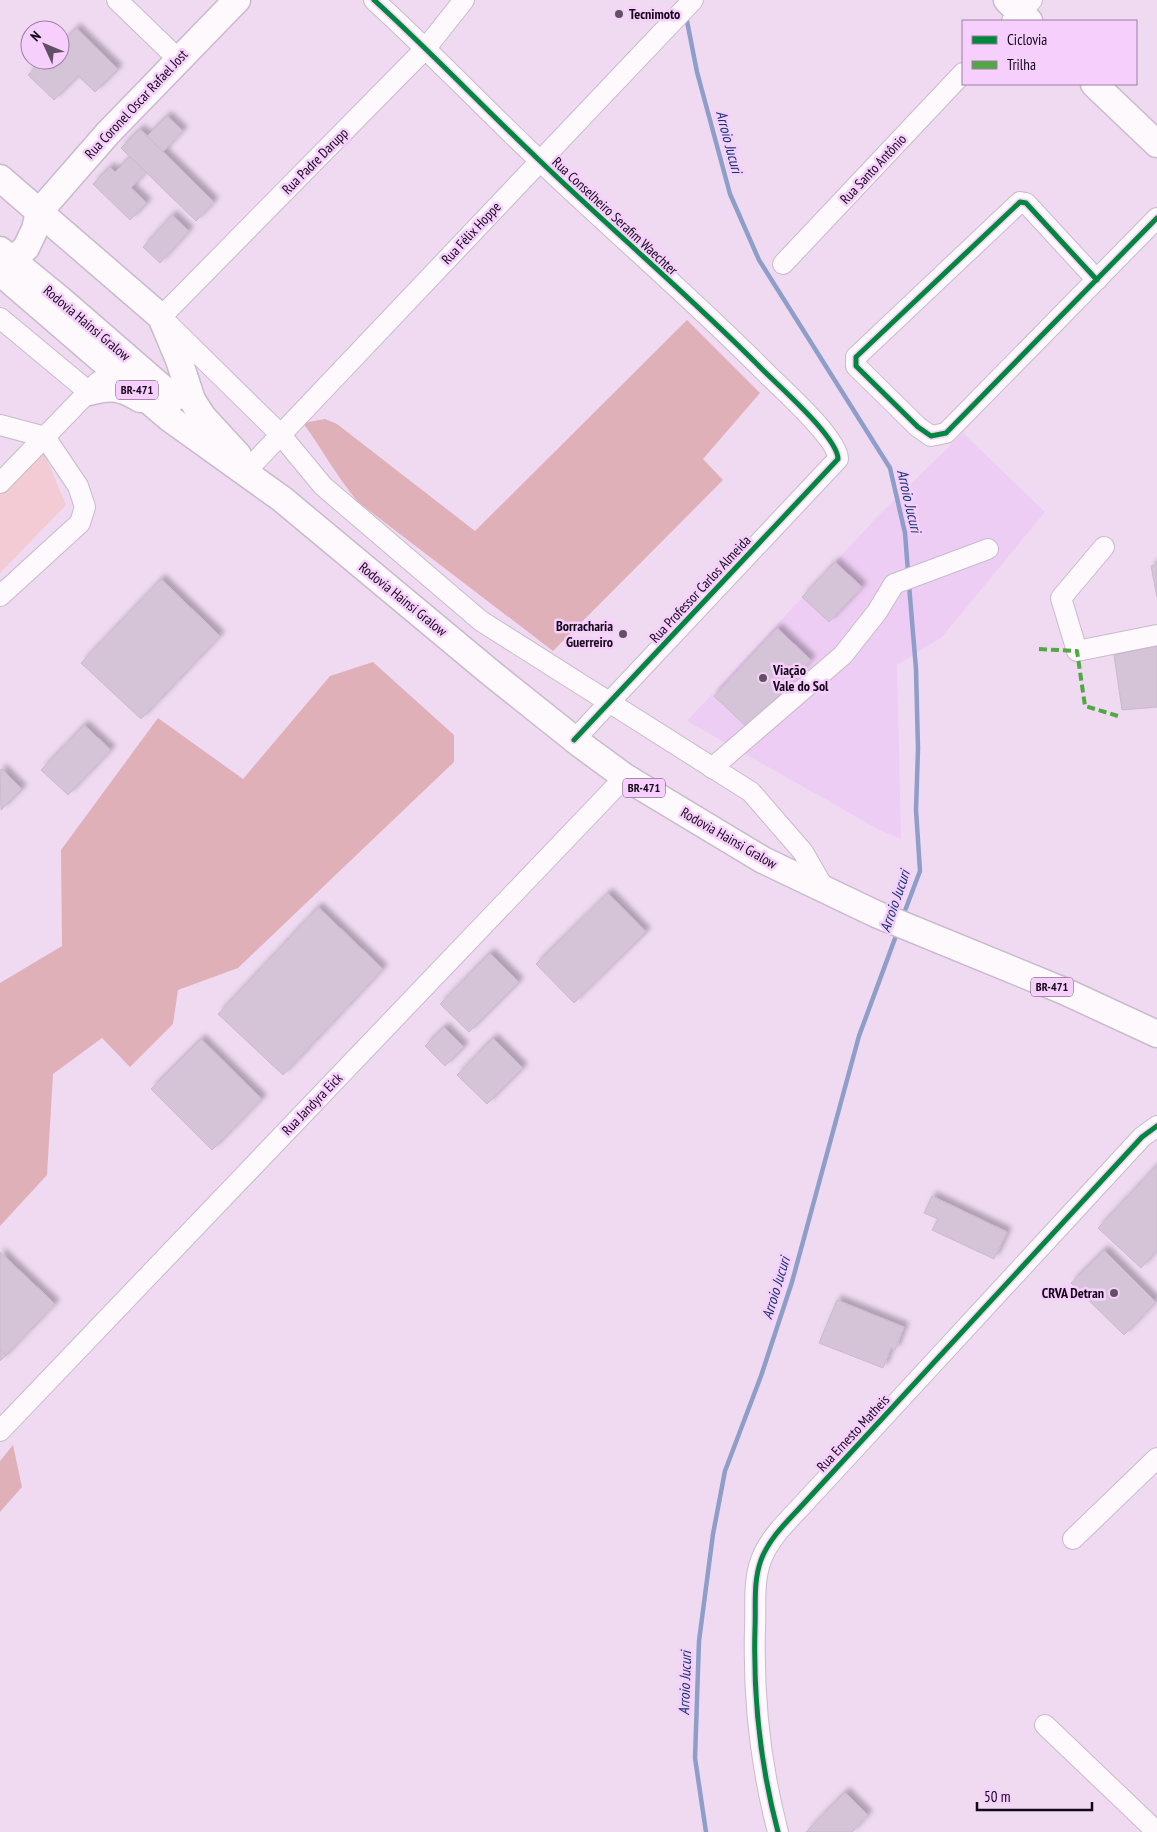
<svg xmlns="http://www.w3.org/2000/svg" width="1157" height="1832" viewBox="0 0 1157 1832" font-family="'PT Sans Narrow',sans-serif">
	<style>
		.built { fill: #eecdf4 }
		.green { fill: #f2cbd5 }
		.forest { fill: #e0b0b9 }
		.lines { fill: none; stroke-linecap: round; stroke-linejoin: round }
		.stream { stroke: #8f9ec9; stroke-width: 4.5 }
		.building { fill: #d5c4d7; stroke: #cab9cc; filter: url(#shadow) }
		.minor-casing { stroke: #c9bacc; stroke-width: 22 }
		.major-casing { stroke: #c9bacc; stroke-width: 29 }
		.minor { stroke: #fdf9fd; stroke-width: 20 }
		.major { stroke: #fdf9fd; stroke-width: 26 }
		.quiet { stroke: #51a742; stroke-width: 4; stroke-dasharray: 8 4; stroke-linecap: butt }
		.cycleway-casing { stroke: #f6cffd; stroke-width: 8 }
		.cycleway { stroke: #00873e; stroke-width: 5 }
		.poi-dot { fill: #615164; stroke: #f6cffd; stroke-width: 2 }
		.labels { text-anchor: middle; stroke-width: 5; stroke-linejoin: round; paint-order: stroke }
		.shield { fill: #f6cffd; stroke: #58435c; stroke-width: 1 }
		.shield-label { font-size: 12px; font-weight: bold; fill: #140717 }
		.poi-label { font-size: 14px; font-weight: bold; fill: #140717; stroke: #f6cffd; text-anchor: start }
		.street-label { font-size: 14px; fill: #140717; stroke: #f6cffd }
		.water-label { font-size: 15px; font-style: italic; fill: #133574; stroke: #f6cffd }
	</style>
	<defs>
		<filter id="shadow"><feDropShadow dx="4.5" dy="-4.5" stdDeviation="2.5" flood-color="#0004"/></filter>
	</defs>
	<rect width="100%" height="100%" fill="#efdaf2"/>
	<path class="built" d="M 963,433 L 1045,512 L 942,637 L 897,665 L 901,839 L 878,829 L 687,721 L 880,514 Z"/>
	<path class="green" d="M 43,450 L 66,505 L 0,573 L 0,493 Z"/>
	<g class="forest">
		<path d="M 687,320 L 760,393 L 703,459 L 723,480 L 553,651 L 358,502 C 337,477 322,449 303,423 L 325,419 L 337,424 L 475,531 Z"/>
		<path d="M 373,662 L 454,735 L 454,762 L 238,968 L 178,990 L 173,1024 L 130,1067 L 102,1038 L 53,1074 L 47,1175 L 0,1226 L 0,983 L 62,946 L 61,850 L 158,718 L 243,779 L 330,676 Z"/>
		<path d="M 13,1445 L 22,1487 L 0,1512 L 0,1461 Z"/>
	</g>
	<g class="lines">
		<g class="stream">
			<path d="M 686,16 L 697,72 L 730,194 L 759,260 L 890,468 L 905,533 L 908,572"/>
			<path d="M 903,916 L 920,871 L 916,810 L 918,749 L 916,669 L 909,585"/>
			<path d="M 706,1832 L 695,1758 L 699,1641 L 713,1534 L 725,1471 L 761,1376 L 792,1282 L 859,1036 L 897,933"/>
		</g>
	</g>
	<g class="building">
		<path d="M 76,28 L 118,69 L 95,92 L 78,76 L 54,100 L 28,75 L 42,60 L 60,60 L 60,45 Z"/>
		<path d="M 167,116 L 183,131 L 163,152 L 147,136 Z"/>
		<path d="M 140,129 L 214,202 L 196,221 L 121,148 Z"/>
		<path d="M 130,157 L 146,172 L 131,188 L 147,203 L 130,220 L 93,184 L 110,167 L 115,172 Z"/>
		<path d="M 172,215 L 189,231 L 160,263 L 143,247 Z"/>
		<path d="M 835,562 L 862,587 L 829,622 L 802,597 Z"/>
		<path d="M 1157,564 L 1157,597 L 1151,566 Z"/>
		<path d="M 161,579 L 220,636 L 141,719 L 81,663 Z"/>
		<path d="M 777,628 L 811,660 L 748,728 L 714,696 Z"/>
		<path d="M 1157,646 L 1157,707 L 1122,710 L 1114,655 Z"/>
		<path d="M 84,725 L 111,750 L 68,795 L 41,770 Z"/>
		<path d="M 2,769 L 22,789 L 1,810 L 0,770 Z"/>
		<path d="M 608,893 L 646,932 L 574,1003 L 536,964 Z"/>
		<path d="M 318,907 L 383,969 L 283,1075 L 218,1014 Z"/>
		<path d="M 490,953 L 519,982 L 469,1032 L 440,1004 Z"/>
		<path d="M 444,1027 L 464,1047 L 445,1066 L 425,1046 Z"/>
		<path d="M 493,1038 L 523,1068 L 487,1104 L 457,1075 Z"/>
		<path d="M 201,1039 L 262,1099 L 212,1150 L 151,1089 Z"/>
		<path d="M 1157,1165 L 1157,1250 L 1141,1268 L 1098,1228 Z"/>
		<path d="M 932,1196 L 1007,1232 L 994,1259 L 932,1230 L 938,1219 L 924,1213 Z"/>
		<path d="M 1104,1250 L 1156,1302 L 1124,1335 L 1071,1283 Z"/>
		<path d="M 0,1252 L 55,1304 L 6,1355 L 0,1349 Z"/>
		<path d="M 837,1300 L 904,1327 L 895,1350 L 891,1348 L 883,1368 L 819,1343 Z"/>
		<path d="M 0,1349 L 6,1355 L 0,1361 Z"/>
		<path d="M 845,1792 L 868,1815 L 852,1832 L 806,1832 Z"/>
	</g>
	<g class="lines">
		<g class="minor-casing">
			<g id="minor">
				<path d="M 117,0 L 178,59"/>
				<path d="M 374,0 C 431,52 484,108 540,161 C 614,232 692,298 764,371 C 781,388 838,438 838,459 L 574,740"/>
				<path d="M 464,0 L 426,48 L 161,317 L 280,434 L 323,486 L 481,621 L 751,792 L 803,852 L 825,890"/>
				<path d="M 1012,21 L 1032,0"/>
				<path d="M 783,264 L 963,73"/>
				<path d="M 1097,280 L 1026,203 L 1020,202 L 856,357 L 856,366 L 918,427 L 931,436 L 946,433 L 1157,218"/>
				<path d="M 0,318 L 89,392"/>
				<path d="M 0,425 L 45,437 L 78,486 L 85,507 L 80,523 L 0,596"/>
				<path d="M 251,466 L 693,0"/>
				<path d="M 0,483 L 98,382"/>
				<path d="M 1104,547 L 1061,598 L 1077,651 L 1157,635"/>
				<path d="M 712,768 L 843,655 L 877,612 L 894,584 L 988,549"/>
				<path d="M 0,1431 L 625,777"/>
				<path d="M 1073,1539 L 1157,1458"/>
				<path d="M 1045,1725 L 1157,1832"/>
				<path d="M 778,1832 C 760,1764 753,1698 755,1628 C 756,1605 753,1582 761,1560 C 770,1536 791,1518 807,1500 L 1142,1137 L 1157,1126"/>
			</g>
		</g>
		<g class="major-casing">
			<g id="major">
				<path d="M 1007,0 L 1029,21"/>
				<path d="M 1094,84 L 1157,144"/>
				<path d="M 0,178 L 161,317 L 179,360 L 192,400 L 203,417 L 238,455"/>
				<path d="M 0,250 L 61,300 L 174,398"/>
				<path d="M 0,267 L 12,260 L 26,248 L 35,229 L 39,212 L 108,133 L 237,0"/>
				<path d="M 0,272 L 169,418 L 282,499 L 491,673 L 580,744 L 625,777 L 763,860 L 876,914 L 1064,991 L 1157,1034"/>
				<path d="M 89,392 C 110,386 122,387 140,399"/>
			</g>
		</g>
		<use href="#minor" class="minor"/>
		<use href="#major" class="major"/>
		<path class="quiet" d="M 1039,649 L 1077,651 L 1085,706 L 1118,716"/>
		<g class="cycleway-casing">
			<g id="cycleway">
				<path d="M 374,0 C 431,52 484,108 540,161 C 614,232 692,298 764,371 C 781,388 838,438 838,459 L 574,740"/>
				<path d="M 1097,280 L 1026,203 L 1020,202 L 856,357 L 856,366 L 918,427 L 931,436 L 946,433 L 1157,218"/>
				<path d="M 778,1832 C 760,1764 753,1698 755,1628 C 756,1605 753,1582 761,1560 C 770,1536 791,1518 807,1500 L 1142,1137 L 1157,1126"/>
			</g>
		</g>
		<use href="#cycleway" class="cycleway"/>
	</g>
	<g class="poi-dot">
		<circle cx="619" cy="14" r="5"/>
		<circle cx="623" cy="634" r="5"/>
		<circle cx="763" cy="678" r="5"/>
		<circle cx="1114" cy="1293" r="5"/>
	</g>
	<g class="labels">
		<g class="shield">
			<rect x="116" y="380.5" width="42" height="19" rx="4"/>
			<rect x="623" y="778.5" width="42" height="19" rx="4"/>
			<rect x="1031" y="977.5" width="42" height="19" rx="4"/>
		</g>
		<g class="shield-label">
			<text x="137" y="394">BR-471</text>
			<text x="644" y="792">BR-471</text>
			<text x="1052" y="991">BR-471</text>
		</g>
		<g class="poi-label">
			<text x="629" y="19">Tecnimoto</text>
			<text x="613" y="631" text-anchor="end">Borracharia<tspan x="613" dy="16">Guerreiro</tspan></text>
			<text x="773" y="675">Viação<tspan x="773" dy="16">Vale do Sol</tspan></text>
			<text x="1104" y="1298" text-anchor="end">CRVA Detran</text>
		</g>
		<g class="street-label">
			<text transform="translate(136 104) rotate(-47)" y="5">Rua Coronel Oscar Rafael Jost</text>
			<text transform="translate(315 161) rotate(-45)" y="5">Rua Padre Darupp</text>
			<text transform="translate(873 169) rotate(-47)" y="5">Rua Santo Antônio</text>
			<text transform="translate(615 216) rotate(43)" y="5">Rua Conselheiro Serafim Waechter</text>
			<text transform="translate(471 233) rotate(-47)" y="5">Rua Félix Hoppe</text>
			<text transform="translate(87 323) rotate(40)" y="5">Rodovia Hainsi Gralow</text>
			<text transform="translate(700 589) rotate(-47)" y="5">Rua Professor Carlos Almeida</text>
			<text transform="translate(403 599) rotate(39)" y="5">Rodovia Hainsi Gralow</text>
			<text transform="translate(729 838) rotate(30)" y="5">Rodovia Hainsi Gralow</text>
			<text transform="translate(312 1104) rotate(-46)" y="5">Rua Jandyra Eick</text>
			<text transform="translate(853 1433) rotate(-47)" y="5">Rua Ernesto Matheis</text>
		</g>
		<g class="water-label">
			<text transform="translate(729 142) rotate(75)" y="5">Arroio Jucuri</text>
			<text transform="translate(909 501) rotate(77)" y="5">Arroio Jucuri</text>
			<text transform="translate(895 901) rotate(-71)" y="5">Arroio Jucuri</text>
			<text transform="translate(776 1288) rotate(-73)" y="5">Arroio Jucuri</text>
			<text transform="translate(685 1683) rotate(-88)" y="5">Arroio Jucuri</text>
		</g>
	</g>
	<rect x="962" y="20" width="175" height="65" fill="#f6cffd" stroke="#9c7fa1"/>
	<rect x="972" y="36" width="25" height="8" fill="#00873e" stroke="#9c7fa1"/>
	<text x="1007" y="45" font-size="15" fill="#140717">Ciclovia</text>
	<rect x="972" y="61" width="25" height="8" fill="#51a742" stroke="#9c7fa1"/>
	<text x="1007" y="70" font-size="15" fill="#140717">Trilha</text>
	<g transform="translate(45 45) rotate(314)"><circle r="24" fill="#f6cffd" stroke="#9c7fa1"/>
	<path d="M0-4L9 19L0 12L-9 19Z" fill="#615164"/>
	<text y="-8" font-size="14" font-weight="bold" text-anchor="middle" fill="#140717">N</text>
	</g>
	<path d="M977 1802v8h115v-8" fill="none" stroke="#140717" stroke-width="2.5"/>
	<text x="984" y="1802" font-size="15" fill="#140717" stroke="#f6cffd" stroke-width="4" paint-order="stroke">50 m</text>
</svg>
